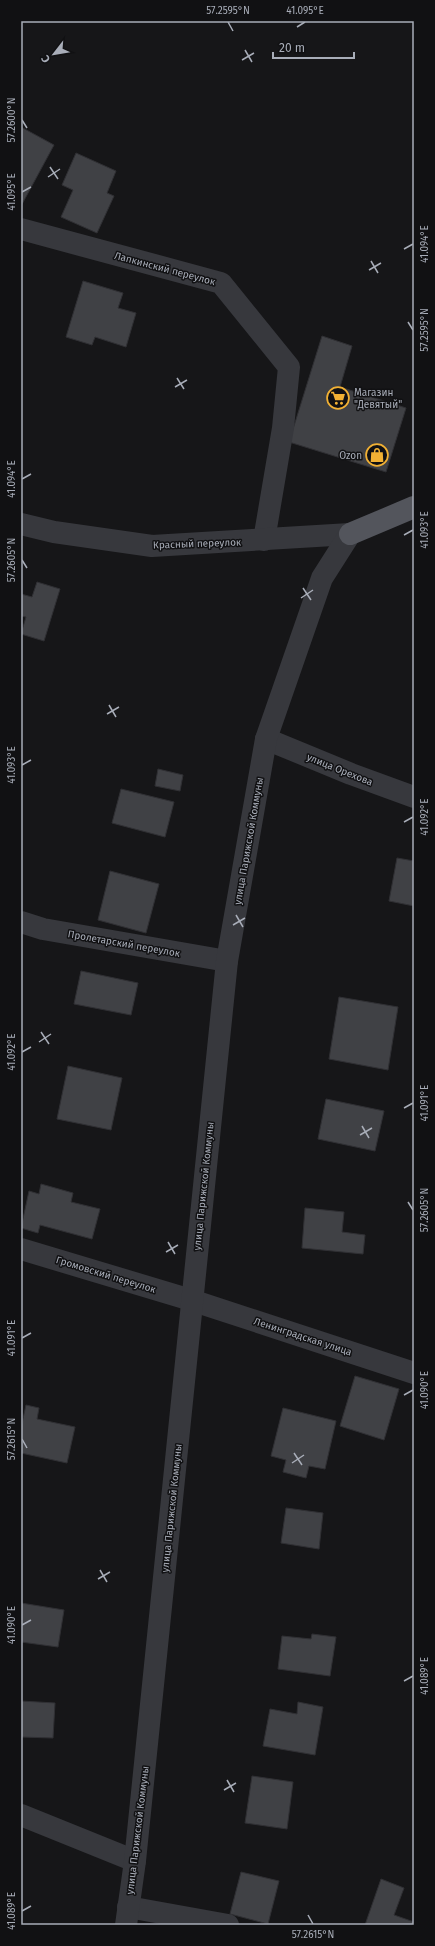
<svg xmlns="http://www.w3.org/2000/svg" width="435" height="1946" viewBox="0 0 435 1946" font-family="'Fira Sans',sans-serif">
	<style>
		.building { fill: #404145; stroke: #303034 }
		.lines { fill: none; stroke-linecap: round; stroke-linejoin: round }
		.minor { stroke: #37383d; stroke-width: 22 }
		.major { stroke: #53555c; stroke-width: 22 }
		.ticks { fill: none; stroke: #a8adb8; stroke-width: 1.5 }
		.labels { text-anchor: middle; stroke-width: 3; stroke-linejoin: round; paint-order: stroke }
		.street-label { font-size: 10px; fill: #a8adb8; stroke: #111113 }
		.poi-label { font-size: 10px; fill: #a8adb8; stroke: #111113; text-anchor: start }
		.neatline { fill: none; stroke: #a8adb8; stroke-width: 1.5 }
		.ticks-label { font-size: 10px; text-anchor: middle; fill: #a8adb8 }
	</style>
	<rect width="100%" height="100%" fill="#161618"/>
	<g class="building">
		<path d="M 21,127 L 54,145 L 21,206 Z"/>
		<path d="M 76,153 L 116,171 L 107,193 L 114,196 L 97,233 L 61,217 L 73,190 L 62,185 Z"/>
		<path d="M 83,281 L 123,293 L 118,308 L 136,313 L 126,347 L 95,337 L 92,345 L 66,337 Z"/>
		<path d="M 322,336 L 352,346 L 340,387 L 406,408 L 386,472 L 289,442 Z"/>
		<path d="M 37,582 L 60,589 L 44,641 L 21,634 L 26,617 L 21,616 L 21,594 L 32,597 Z"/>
		<path d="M 158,769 L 183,775 L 180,791 L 155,786 Z"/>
		<path d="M 121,789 L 174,802 L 165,837 L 112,823 Z"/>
		<path d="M 397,858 L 414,861 L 414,906 L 389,901 Z"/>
		<path d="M 110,871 L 159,884 L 146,933 L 98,920 Z"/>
		<path d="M 81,971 L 138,983 L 131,1015 L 74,1004 Z"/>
		<path d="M 339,997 L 398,1007 L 388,1070 L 329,1059 Z"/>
		<path d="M 68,1066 L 122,1078 L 111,1130 L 57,1119 Z"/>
		<path d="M 326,1099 L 384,1111 L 375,1151 L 318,1139 Z"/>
		<path d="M 41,1184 L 73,1193 L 71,1202 L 100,1209 L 92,1239 L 40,1225 L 38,1233 L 21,1228 L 29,1191 L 39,1194 Z"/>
		<path d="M 305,1208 L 344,1212 L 342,1232 L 365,1235 L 363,1254 L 302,1248 Z"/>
		<path d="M 355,1376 L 399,1389 L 384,1440 L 340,1426 Z"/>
		<path d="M 26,1405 L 39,1408 L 37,1419 L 75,1427 L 67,1463 L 21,1453 L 21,1428 Z"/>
		<path d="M 283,1408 L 336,1421 L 325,1469 L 309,1466 L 306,1478 L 283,1472 L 286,1460 L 271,1456 Z"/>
		<path d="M 286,1508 L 323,1513 L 319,1549 L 281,1543 Z"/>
		<path d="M 21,1603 L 64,1610 L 58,1647 L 21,1642 Z"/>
		<path d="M 312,1634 L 336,1637 L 330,1676 L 278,1669 L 282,1636 L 311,1639 Z"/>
		<path d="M 21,1701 L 55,1703 L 53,1738 L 21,1737 Z"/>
		<path d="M 298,1702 L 323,1707 L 315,1755 L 263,1746 L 270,1709 L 297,1714 Z"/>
		<path d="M 252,1776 L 293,1782 L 287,1829 L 245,1823 Z"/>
		<path d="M 241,1872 L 279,1881 L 268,1924 L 230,1914 Z"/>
		<path d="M 381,1879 L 404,1888 L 394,1915 L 414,1922 L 414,1925 L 365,1925 Z"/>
	</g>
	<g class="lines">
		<g class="minor">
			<path d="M 21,229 L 221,283 L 289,367 L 283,428 L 264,540"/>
			<path d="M 21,524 L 54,532 L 152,546 L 350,534"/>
			<path d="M 266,739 L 351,774 L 414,797"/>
			<path d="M 21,922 L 43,929 L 227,961"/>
			<path d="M 21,1249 L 191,1300 L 414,1373"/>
			<path d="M 21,1815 L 135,1861"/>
			<path d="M 128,1907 L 228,1925"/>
			<path d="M 126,1925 L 135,1861 L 227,961 L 266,739 L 322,578 L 350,534"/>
		</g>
		<path class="major" d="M 350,534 L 414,507"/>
	</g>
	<path class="ticks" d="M 228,22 L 233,31M 297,27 L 305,22M 245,50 L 252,62M 242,60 L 254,53M 22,120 L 27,128M 50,167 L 58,179M 48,177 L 60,169M 22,192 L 31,187M 404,249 L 413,244M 371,261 L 378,273M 369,270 L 381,263M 408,322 L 413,330M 177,378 L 184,389M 175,387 L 187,380M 22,479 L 31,474M 404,535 L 413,530M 22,560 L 27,568M 303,588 L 311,600M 301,598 L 313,590M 109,705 L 116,717M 107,714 L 119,707M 22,765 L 31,760M 404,822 L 413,817M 236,915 L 243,927M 233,925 L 245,918M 41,1032 L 49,1044M 39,1042 L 51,1034M 22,1052 L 31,1047M 404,1108 L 413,1103M 362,1126 L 369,1138M 360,1135 L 372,1128M 408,1202 L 413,1210M 168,1242 L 175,1254M 166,1252 L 178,1245M 22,1338 L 31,1333M 404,1395 L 413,1390M 22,1439 L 27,1448M 294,1453 L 302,1465M 292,1463 L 304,1455M 100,1570 L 107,1582M 98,1579 L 110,1572M 22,1625 L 31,1620M 404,1681 L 413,1676M 227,1780 L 234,1792M 224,1790 L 236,1783M 22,1911 L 31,1906M 308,1915 L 313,1924"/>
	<defs>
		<g id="supermarket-ring" transform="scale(1.15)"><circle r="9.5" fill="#111113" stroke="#f2b134" stroke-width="1.5"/><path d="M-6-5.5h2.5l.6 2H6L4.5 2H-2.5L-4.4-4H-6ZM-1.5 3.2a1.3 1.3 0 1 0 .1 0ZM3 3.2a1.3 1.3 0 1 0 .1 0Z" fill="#f2b134"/></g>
		<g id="shop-ring" transform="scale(1.15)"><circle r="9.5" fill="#111113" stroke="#f2b134" stroke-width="1.5"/><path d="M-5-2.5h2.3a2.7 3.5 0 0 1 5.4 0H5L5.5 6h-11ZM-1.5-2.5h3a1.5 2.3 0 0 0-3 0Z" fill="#f2b134"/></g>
	</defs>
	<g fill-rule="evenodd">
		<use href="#supermarket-ring" x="338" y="398"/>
		<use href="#shop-ring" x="377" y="455"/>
	</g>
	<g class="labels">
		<g class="street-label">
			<text transform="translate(165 268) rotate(15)" y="4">Лапкинский переулок</text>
			<text transform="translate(197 543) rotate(-2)" y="4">Красный переулок</text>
			<text transform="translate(340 769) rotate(22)" y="4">улица Орехова</text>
			<text transform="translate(248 841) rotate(-80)" y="4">улица Парижской Коммуны</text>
			<text transform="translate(124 943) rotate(10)" y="4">Пролетарский переулок</text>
			<text transform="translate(203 1186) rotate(-84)" y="4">улица Парижской Коммуны</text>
			<text transform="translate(106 1274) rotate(17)" y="4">Громовский переулок</text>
			<text transform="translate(303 1336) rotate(18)" y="4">Ленинградская улица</text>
			<text transform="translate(171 1508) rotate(-84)" y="4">улица Парижской Коммуны</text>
			<text transform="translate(137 1830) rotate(-83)" y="4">улица Парижской Коммуны</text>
		</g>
		<g class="poi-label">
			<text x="354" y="396">Магазин<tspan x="354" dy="12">"Девятый"</tspan></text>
			<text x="362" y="459" text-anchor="end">Ozon</text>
		</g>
	</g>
	<rect width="435" height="1946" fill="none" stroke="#111113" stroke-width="44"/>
	<g transform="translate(54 54) rotate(239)" stroke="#111113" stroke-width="3" paint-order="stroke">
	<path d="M0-3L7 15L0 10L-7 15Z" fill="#a8adb8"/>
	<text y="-6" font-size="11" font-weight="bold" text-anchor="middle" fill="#a8adb8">С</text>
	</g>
	<path d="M273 52v6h81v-6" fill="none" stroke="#a8adb8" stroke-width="2"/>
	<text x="279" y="52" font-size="12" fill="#a8adb8" stroke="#111113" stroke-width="3" paint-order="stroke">20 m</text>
	<rect x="22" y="22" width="391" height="1902" class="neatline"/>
	<g class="ticks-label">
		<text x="228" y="14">57.2595°N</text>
		<text x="305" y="14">41.095°E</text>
		<text transform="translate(11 120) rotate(-90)" y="4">57.2600°N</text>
		<text transform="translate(11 192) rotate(-90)" y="4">41.095°E</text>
		<text transform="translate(424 244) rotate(-90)" y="4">41.094°E</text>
		<text transform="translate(424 330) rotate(-90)" y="4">57.2595°N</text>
		<text transform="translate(11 479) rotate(-90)" y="4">41.094°E</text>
		<text transform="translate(424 530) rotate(-90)" y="4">41.093°E</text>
		<text transform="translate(11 560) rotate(-90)" y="4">57.2605°N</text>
		<text transform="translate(11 765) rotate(-90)" y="4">41.093°E</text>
		<text transform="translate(424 817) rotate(-90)" y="4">41.092°E</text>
		<text transform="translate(11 1052) rotate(-90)" y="4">41.092°E</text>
		<text transform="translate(424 1103) rotate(-90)" y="4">41.091°E</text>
		<text transform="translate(424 1210) rotate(-90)" y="4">57.2605°N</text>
		<text transform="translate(11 1338) rotate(-90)" y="4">41.091°E</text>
		<text transform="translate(424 1390) rotate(-90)" y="4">41.090°E</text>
		<text transform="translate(11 1439) rotate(-90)" y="4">57.2615°N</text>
		<text transform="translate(11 1625) rotate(-90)" y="4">41.090°E</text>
		<text transform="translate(424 1676) rotate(-90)" y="4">41.089°E</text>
		<text transform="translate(11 1911) rotate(-90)" y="4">41.089°E</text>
		<text x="313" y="1938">57.2615°N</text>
	</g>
</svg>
